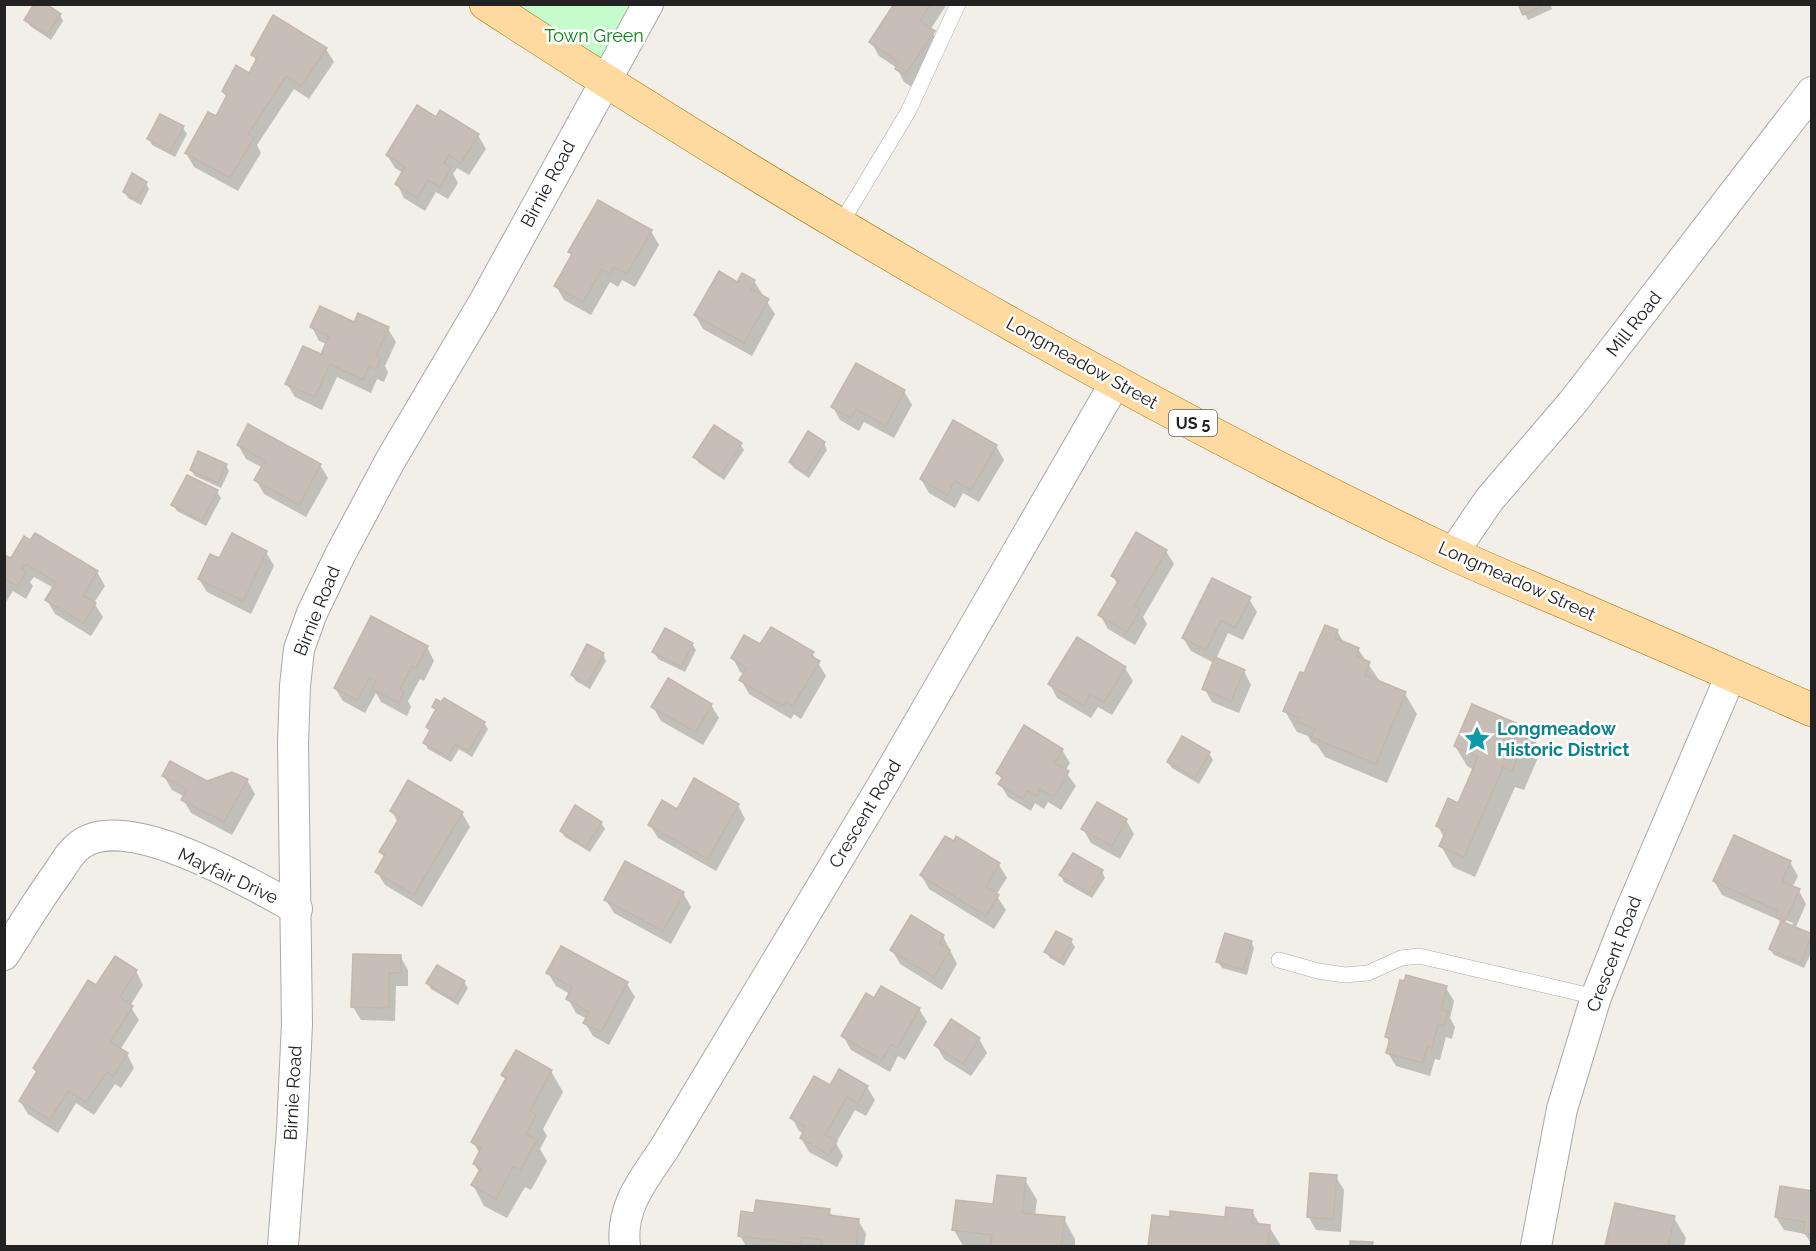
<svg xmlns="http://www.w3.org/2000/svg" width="1816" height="1251" viewBox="0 0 1816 1251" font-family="Raleway,sans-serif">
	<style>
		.park { fill: #c6fccc }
		.shadow { fill: #0003; fill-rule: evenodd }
		.building { fill: #c7bfb7; stroke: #c4b7aa; stroke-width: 1.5 }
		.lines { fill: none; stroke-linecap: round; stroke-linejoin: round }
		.service-casing { stroke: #a9a9a9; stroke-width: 16 }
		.minor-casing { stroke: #a9a9a9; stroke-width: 32 }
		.primary-casing { stroke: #9f7100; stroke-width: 34 }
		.service { stroke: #fff; stroke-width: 15 }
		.minor { stroke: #fff; stroke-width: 30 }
		.primary { stroke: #ffdaa0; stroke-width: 33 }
		.labels { text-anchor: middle; stroke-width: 5; stroke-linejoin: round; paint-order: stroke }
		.shield { fill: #fff; stroke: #646464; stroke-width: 1.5 }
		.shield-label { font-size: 16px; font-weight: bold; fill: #222 }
		.park-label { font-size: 18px; fill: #088718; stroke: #fff }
		.street-label { font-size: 18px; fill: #222; stroke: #fff }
		.culture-label { font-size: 18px; font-weight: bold; fill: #0d838f; stroke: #fff; text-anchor: start }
	</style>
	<rect width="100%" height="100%" fill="#f2efe8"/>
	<path class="park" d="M 486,5 L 648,5 L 604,81 Z"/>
	<g class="shadow">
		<path d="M 896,4 L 947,4 L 930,30 L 941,45 L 913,88 L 904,82 L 897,68 L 879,56 L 871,42 Z"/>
		<path d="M 1520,4 L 1550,4 L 1552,9 L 1528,20 Z"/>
		<path d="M 60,15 L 63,21 L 51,40 L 30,26 L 26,20 Z"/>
		<path d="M 326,49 L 334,62 L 309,99 L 294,89 L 257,145 L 261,153 L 238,191 L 194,167 L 186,153 L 216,118 L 227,98 L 223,91 L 250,75 L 257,62 L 253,55 Z"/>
		<path d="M 183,128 L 187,134 L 175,157 L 152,145 L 149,139 Z"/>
		<path d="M 478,135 L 486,149 L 469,175 L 457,168 L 453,174 L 458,183 L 448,199 L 436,192 L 425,211 L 404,198 L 397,184 L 403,173 L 395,168 L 387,155 Z"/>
		<path d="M 146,183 L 149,189 L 141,205 L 128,198 L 124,192 Z"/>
		<path d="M 651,231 L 659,245 L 635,287 L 622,280 L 618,287 L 610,282 L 591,315 L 564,300 L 556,286 L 573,257 L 570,252 Z"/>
		<path d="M 754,281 L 775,314 L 752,356 L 703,329 L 695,315 L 738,284 Z"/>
		<path d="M 355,324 L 388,329 L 396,342 L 385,366 L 388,372 L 384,382 L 377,379 L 371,393 L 337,377 L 322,410 L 295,397 L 287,384 L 321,356 L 327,344 L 319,341 L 312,327 Z"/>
		<path d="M 857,365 L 904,391 L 912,405 L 894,438 L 864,422 L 859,431 L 840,420 L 833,407 Z"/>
		<path d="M 824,443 L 827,450 L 809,478 L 794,468 L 790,462 Z"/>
		<path d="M 740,444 L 744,450 L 724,480 L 699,463 L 695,457 Z"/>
		<path d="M 238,445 L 320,465 L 328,478 L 306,517 L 264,494 L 256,480 L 263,468 L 246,459 Z"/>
		<path d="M 996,446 L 1004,460 L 979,502 L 963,493 L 955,508 L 929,493 L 921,479 Z"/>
		<path d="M 226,465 L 229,471 L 221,488 L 195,476 L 191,470 Z"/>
		<path d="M 217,492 L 221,498 L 206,526 L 177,511 L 173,505 Z"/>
		<path d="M 1166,551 L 1174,564 L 1143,617 L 1147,624 L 1135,645 L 1108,629 L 1100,615 L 1118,585 L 1113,576 Z"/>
		<path d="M 266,552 L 274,566 L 251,614 L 207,592 L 199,579 L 220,560 Z"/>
		<path d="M 4,556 L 11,560 L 97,572 L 105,586 L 94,603 L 103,617 L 91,636 L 55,614 L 47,600 L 54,588 L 34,577 L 30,582 L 33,586 L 26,599 L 13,591 L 4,605 Z"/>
		<path d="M 1249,599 L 1257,612 L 1243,640 L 1228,633 L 1216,659 L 1244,671 L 1251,685 L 1239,713 L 1212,702 L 1204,688 L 1214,663 L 1191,651 L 1183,638 Z"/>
		<path d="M 1337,631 L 1344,643 L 1358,649 L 1381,683 L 1405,694 L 1417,714 L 1387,783 L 1325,757 L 1317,745 L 1311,742 L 1308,736 L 1297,732 L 1285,711 L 1305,675 Z"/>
		<path d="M 692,644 L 696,650 L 685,672 L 658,659 L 654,652 Z"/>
		<path d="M 761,646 L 812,653 L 826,676 L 801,719 L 794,714 L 791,719 L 749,694 L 741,680 L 745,674 L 740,672 L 733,658 Z"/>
		<path d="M 427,647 L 434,661 L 424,681 L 420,679 L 408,701 L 411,707 L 407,716 L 381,702 L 376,693 L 365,713 L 343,701 L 335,688 Z"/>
		<path d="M 603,654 L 606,661 L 590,689 L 576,681 L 572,675 Z"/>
		<path d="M 1125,668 L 1133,681 L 1112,715 L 1098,707 L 1091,718 L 1057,698 L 1050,684 Z"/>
		<path d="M 711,705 L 719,718 L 703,745 L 661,721 L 653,707 Z"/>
		<path d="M 434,707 L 484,723 L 488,729 L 472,757 L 459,749 L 451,762 L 428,749 L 425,743 L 431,732 L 428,727 L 437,712 Z"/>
		<path d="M 1529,730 L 1541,751 L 1524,790 L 1515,787 L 1475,877 L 1453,867 L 1441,846 L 1444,838 L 1438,826 L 1459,804 L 1474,770 L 1467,766 L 1455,746 Z"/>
		<path d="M 1062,750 L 1070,763 L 1065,771 L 1076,786 L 1061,810 L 1048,802 L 1044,809 L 1035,803 L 1031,811 L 1008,797 L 1000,784 L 1002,780 L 998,773 Z"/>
		<path d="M 1209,753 L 1213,760 L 1199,784 L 1172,768 L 1168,762 Z"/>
		<path d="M 164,776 L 207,783 L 247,780 L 255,794 L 232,835 L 191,813 L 183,799 L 185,797 L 172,790 Z"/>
		<path d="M 738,805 L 745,819 L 716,871 L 658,838 L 650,825 L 677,811 Z"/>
		<path d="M 392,811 L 462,813 L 470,827 L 422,907 L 385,885 L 377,872 L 385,859 L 381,852 L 398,823 Z"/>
		<path d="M 1126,820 L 1134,834 L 1120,859 L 1091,843 L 1083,829 Z"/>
		<path d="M 601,823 L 605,829 L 590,852 L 565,837 L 561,831 Z"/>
		<path d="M 1790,862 L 1798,876 L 1792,888 L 1799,891 L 1806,904 L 1795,929 L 1811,936 L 1812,951 L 1804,968 L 1774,955 L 1770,949 L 1781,924 L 1779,920 L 1722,895 L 1714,881 ZM 1783,919 L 1793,923 L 1792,926 L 1783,922 Z"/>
		<path d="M 999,865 L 1007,878 L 996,895 L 1006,910 L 994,929 L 929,889 L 921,875 Z"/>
		<path d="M 1102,872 L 1105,878 L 1092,898 L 1064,882 L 1061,875 Z"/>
		<path d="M 683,893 L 691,907 L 671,944 L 614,913 L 606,900 Z"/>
		<path d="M 943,936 L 957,964 L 942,990 L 900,964 L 892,950 Z"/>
		<path d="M 1071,941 L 1075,947 L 1064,966 L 1050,958 L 1046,952 Z"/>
		<path d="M 1251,942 L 1254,948 L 1247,975 L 1222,968 L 1218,962 Z"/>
		<path d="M 400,956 L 408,970 L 408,986 L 396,986 L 395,1021 L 361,1020 L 353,1007 Z"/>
		<path d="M 136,971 L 143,985 L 130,1006 L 139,1020 L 120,1050 L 127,1054 L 134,1068 L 121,1088 L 115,1084 L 94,1115 L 76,1103 L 58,1133 L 28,1114 L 20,1101 L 37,1074 L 34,1068 L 97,987 Z"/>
		<path d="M 548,973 L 627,984 L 635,997 L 609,1045 L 593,1036 L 585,1023 L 587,1019 L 576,1013 L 568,999 L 570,994 L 556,986 Z"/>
		<path d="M 464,982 L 468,988 L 458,1005 L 431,989 L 428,983 Z"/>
		<path d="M 1446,988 L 1454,1001 L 1450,1018 L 1455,1027 L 1452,1039 L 1446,1037 L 1440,1060 L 1435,1059 L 1430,1076 L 1396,1066 L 1388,1053 L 1390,1043 L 1386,1036 Z"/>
		<path d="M 875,1000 L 919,1009 L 927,1022 L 905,1060 L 898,1056 L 890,1072 L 851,1050 L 843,1036 Z"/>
		<path d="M 952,1021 L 979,1039 L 987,1053 L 971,1076 L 944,1059 L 936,1045 Z"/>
		<path d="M 516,1052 L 551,1071 L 563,1092 L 543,1129 L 547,1136 L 540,1149 L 547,1161 L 531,1190 L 525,1187 L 507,1218 L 484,1206 L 473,1185 L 480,1173 L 474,1164 L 480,1154 L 473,1142 L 506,1081 L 503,1075 Z"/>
		<path d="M 830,1087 L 867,1087 L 875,1100 L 866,1116 L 855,1110 L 836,1143 L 843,1156 L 837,1167 L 809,1152 L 801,1138 L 804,1134 L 799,1131 L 792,1118 Z"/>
		<path d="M 1336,1177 L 1344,1190 L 1341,1232 L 1316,1230 L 1308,1216 Z"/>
		<path d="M 1025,1180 L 1037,1200 L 1035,1216 L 1064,1219 L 1075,1239 L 1075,1246 L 963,1246 L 954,1230 L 995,1205 Z"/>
		<path d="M 1812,1192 L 1812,1245 L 1805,1234 L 1784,1230 L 1776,1217 Z"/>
		<path d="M 1616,1205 L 1674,1218 L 1686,1238 L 1684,1246 L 1607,1246 Z"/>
		<path d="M 829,1211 L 833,1217 L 858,1220 L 866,1234 L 864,1246 L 746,1246 L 740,1236 L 756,1214 Z"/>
		<path d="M 1252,1211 L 1260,1225 L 1269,1226 L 1281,1246 L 1150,1246 L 1153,1217 L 1226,1219 Z"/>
	</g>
	<g class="building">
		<path d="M 34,4 L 46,4 L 61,14 L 47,34 L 24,20 Z"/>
		<path d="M 894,4 L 931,4 L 920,21 L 935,31 L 905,75 L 895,69 L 899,62 L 869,42 Z"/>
		<path d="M 1518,4 L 1545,4 L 1523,15 Z"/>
		<path d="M 273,15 L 327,48 L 301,86 L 286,76 L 248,134 L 254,138 L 230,178 L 185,153 L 208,112 L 216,116 L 227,95 L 222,91 L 236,65 L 249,73 L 257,58 L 251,55 Z"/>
		<path d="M 417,105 L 436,117 L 440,110 L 479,134 L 461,163 L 449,155 L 444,163 L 451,168 L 440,187 L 428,180 L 417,198 L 395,184 L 405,167 L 386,155 Z"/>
		<path d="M 160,114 L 184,126 L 171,151 L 147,139 Z"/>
		<path d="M 132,173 L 147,182 L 137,199 L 123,192 Z"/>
		<path d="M 598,200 L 652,230 L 627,274 L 614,267 L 610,274 L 602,269 L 583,302 L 554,286 L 572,254 L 568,252 Z"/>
		<path d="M 719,271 L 737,282 L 742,273 L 755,280 L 751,289 L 769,299 L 744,343 L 694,315 Z"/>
		<path d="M 320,306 L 354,322 L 358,313 L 389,327 L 376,355 L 381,358 L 376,369 L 369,366 L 363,380 L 330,364 L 315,397 L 285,384 L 303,346 L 321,354 L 329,336 L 310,327 Z"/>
		<path d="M 856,363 L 905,390 L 886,426 L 856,409 L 851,418 L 831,407 Z"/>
		<path d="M 953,420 L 997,445 L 971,490 L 955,481 L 947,495 L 920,479 Z"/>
		<path d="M 248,424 L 321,464 L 299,505 L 254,480 L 265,461 L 237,445 Z"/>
		<path d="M 714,425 L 742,443 L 721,475 L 693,457 Z"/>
		<path d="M 808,431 L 825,442 L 806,473 L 789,462 Z"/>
		<path d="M 198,451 L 227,464 L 218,483 L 190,470 Z"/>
		<path d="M 187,475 L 218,490 L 202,521 L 171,505 Z"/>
		<path d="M 1136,532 L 1167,550 L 1134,606 L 1140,610 L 1127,632 L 1098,615 L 1119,580 L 1111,576 Z"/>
		<path d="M 35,533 L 98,571 L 83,596 L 96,603 L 83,623 L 45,600 L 56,582 L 26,564 L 22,569 L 26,572 L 18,586 L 4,579 L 4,555 L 11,558 L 24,536 L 30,540 Z"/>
		<path d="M 232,533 L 267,551 L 243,601 L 198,579 L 210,554 L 219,558 Z"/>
		<path d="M 1212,578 L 1251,597 L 1235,628 L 1221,620 L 1206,650 L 1182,638 Z"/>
		<path d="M 371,616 L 428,646 L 416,668 L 412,666 L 400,689 L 404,692 L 399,703 L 372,689 L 376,681 L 370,677 L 357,700 L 334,688 Z"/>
		<path d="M 1325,625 L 1338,630 L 1335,638 L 1359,648 L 1356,656 L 1370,662 L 1365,675 L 1406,692 L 1376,764 L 1311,737 L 1315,729 L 1298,722 L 1299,718 L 1283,711 L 1300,672 L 1304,673 Z"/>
		<path d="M 771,627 L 814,652 L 811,656 L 820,661 L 793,706 L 786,702 L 783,706 L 739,680 L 747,668 L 731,658 L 744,635 L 760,644 Z"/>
		<path d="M 665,628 L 693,643 L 681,667 L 652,652 Z"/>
		<path d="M 1077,637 L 1126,667 L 1104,702 L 1090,694 L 1084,706 L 1048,684 Z"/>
		<path d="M 587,644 L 604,653 L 587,684 L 571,675 Z"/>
		<path d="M 1215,657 L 1245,670 L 1231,701 L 1202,689 Z"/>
		<path d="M 668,678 L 712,704 L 696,732 L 651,707 Z"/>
		<path d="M 444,698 L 485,722 L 469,751 L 455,744 L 448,757 L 423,743 L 430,730 L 426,727 L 436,709 L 432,707 L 436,699 L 441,702 Z"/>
		<path d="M 1472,704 L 1530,729 L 1512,771 L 1503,767 L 1464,857 L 1439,846 L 1446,831 L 1436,826 L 1448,798 L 1458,803 L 1478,757 L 1454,746 Z"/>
		<path d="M 1024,725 L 1063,749 L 1055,763 L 1069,771 L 1054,797 L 1040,789 L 1037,796 L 1027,791 L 1023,799 L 998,784 L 1003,777 L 996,773 Z"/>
		<path d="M 1182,736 L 1210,752 L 1195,778 L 1167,762 Z"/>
		<path d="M 170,761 L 207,781 L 232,772 L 248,779 L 224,822 L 181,800 L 187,789 L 162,776 Z"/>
		<path d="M 694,778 L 739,804 L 708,859 L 648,825 L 662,800 L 677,809 Z"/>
		<path d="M 408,780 L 463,812 L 414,895 L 375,872 L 385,855 L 379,852 L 400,817 L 390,811 Z"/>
		<path d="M 1097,802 L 1127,819 L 1112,846 L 1081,829 Z"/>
		<path d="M 575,805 L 602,822 L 586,847 L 560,831 Z"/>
		<path d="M 1734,835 L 1791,861 L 1782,882 L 1800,889 L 1785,921 L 1776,917 L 1778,911 L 1713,881 Z"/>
		<path d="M 945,836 L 954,841 L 956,836 L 1000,863 L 986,886 L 999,895 L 986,916 L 920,875 Z"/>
		<path d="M 1073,853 L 1103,870 L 1089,893 L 1059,875 Z"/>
		<path d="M 625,861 L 684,892 L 663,931 L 604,900 Z"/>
		<path d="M 911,915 L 944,935 L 939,943 L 950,950 L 934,977 L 890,950 Z"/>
		<path d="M 1781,921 L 1812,934 L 1801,963 L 1769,949 Z"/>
		<path d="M 1056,931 L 1072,939 L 1061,961 L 1044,952 Z"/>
		<path d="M 1225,933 L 1252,941 L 1243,969 L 1216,962 Z"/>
		<path d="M 561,946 L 628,982 L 601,1032 L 583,1023 L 589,1012 L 566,999 L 572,987 L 546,973 Z"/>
		<path d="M 353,954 L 401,955 L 401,973 L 389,973 L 389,1008 L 351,1007 Z"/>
		<path d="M 115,956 L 137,970 L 120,997 L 133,1006 L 110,1042 L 128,1053 L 113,1076 L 107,1072 L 86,1102 L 68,1091 L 50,1120 L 19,1101 L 37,1071 L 33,1068 L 88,980 L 96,985 Z"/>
		<path d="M 437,965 L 465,981 L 454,1000 L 426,983 Z"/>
		<path d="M 1406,975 L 1447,986 L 1441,1010 L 1448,1012 L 1444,1026 L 1438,1024 L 1432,1048 L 1427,1046 L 1423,1063 L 1386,1053 L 1390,1038 L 1385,1037 L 1400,980 L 1404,981 Z"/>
		<path d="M 881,986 L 920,1008 L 897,1048 L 891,1044 L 882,1060 L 841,1036 L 866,993 L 874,998 Z"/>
		<path d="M 951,1019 L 980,1038 L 963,1064 L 934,1045 Z"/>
		<path d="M 516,1050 L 552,1070 L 530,1111 L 536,1115 L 526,1134 L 537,1140 L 520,1170 L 513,1167 L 496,1199 L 471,1185 L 481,1168 L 473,1164 L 481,1148 L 471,1142 L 506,1078 L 501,1075 Z"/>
		<path d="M 839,1069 L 868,1086 L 858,1103 L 847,1097 L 825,1135 L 837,1141 L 829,1155 L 800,1138 L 806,1127 L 790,1118 L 814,1076 L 830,1085 Z"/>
		<path d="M 1310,1173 L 1337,1175 L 1333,1219 L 1307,1217 Z"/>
		<path d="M 997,1175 L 1026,1178 L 1022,1213 L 1065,1217 L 1061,1246 L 991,1246 L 992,1235 L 952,1230 L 956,1200 L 993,1204 Z"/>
		<path d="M 1780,1186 L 1812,1191 L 1812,1235 L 1803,1233 L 1805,1222 L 1775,1217 Z"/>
		<path d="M 756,1200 L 830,1209 L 829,1215 L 859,1219 L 856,1246 L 821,1246 L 822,1240 L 802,1237 L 801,1244 L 738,1236 L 741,1211 L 754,1213 Z"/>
		<path d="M 1615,1203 L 1675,1216 L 1668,1246 L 1605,1246 Z"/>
		<path d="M 1226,1207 L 1253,1210 L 1251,1223 L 1270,1225 L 1268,1246 L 1148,1246 L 1152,1215 L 1170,1217 L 1170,1211 L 1225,1217 Z"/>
		<path d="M 1350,1241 L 1373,1242 L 1372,1246 L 1350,1246 Z"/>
	</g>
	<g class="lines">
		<g class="service-casing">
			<g id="service">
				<path d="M 840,225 L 908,112 L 958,4"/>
				<path d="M 1279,960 L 1318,971 L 1345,975 L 1368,973 L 1401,958 L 1419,956 L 1596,997"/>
			</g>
		</g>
		<g class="minor-casing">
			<g id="minor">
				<path d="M 1453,553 L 1489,500 L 1573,402 L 1812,92"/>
				<path d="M 4,955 C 22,927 38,900 57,874 C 64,864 70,852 80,845 C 126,809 253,885 297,909"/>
				<path d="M 283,1246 L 292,1129 L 297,1024 L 293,743 L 295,686 L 299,649 L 312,613 L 340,555 L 390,461 L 484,302 L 648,4"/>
				<path d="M 625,1246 C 620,1208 643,1180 664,1149 L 885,781 L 1115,383"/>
				<path d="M 1536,1246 L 1562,1109 L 1596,997 L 1629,914 L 1731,675"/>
			</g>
		</g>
		<g class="primary-casing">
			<path id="primary" d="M 486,4 C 797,206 1116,394 1451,553 C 1492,572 1534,589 1576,607 C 1655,641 1733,675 1812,710"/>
		</g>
		<use href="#service" class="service"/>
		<use href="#minor" class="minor"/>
		<use href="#primary" class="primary"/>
	</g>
	<defs>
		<g id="sight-bare" transform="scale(2.07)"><path d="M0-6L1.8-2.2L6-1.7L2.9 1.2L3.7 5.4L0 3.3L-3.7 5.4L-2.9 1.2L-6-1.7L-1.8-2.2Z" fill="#0f9aa8" stroke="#fff" stroke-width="2.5" paint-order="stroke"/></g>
	</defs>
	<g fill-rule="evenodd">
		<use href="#sight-bare" x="1477" y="739"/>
	</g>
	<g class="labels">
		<rect class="shield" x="1169" y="410" width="48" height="26" rx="4.5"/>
		<g class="shield-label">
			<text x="1193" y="429">US 5</text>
		</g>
		<g class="park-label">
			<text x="594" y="42">Town Green</text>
		</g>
		<g class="street-label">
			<text transform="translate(548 184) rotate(-62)" y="6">Birnie Road</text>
			<text transform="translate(1634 324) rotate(-52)" y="6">Mill Road</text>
			<text transform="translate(1082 363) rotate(29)" y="6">Longmeadow Street</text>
			<text transform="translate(1517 581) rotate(24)" y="6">Longmeadow Street</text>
			<text transform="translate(317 611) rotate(-68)" y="6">Birnie Road</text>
			<text transform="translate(865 814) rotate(-59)" y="6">Crescent Road</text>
			<text transform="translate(228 876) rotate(25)" y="6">Mayfair Drive</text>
			<text transform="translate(1614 954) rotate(-69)" y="6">Crescent Road</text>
			<text transform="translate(293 1093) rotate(-87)" y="6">Birnie Road</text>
		</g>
		<g class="culture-label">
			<text x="1497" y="735">Longmeadow<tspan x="1497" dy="21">Historic District</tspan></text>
		</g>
	</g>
	<rect width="1816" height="1251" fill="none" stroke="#222222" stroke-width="12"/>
</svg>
